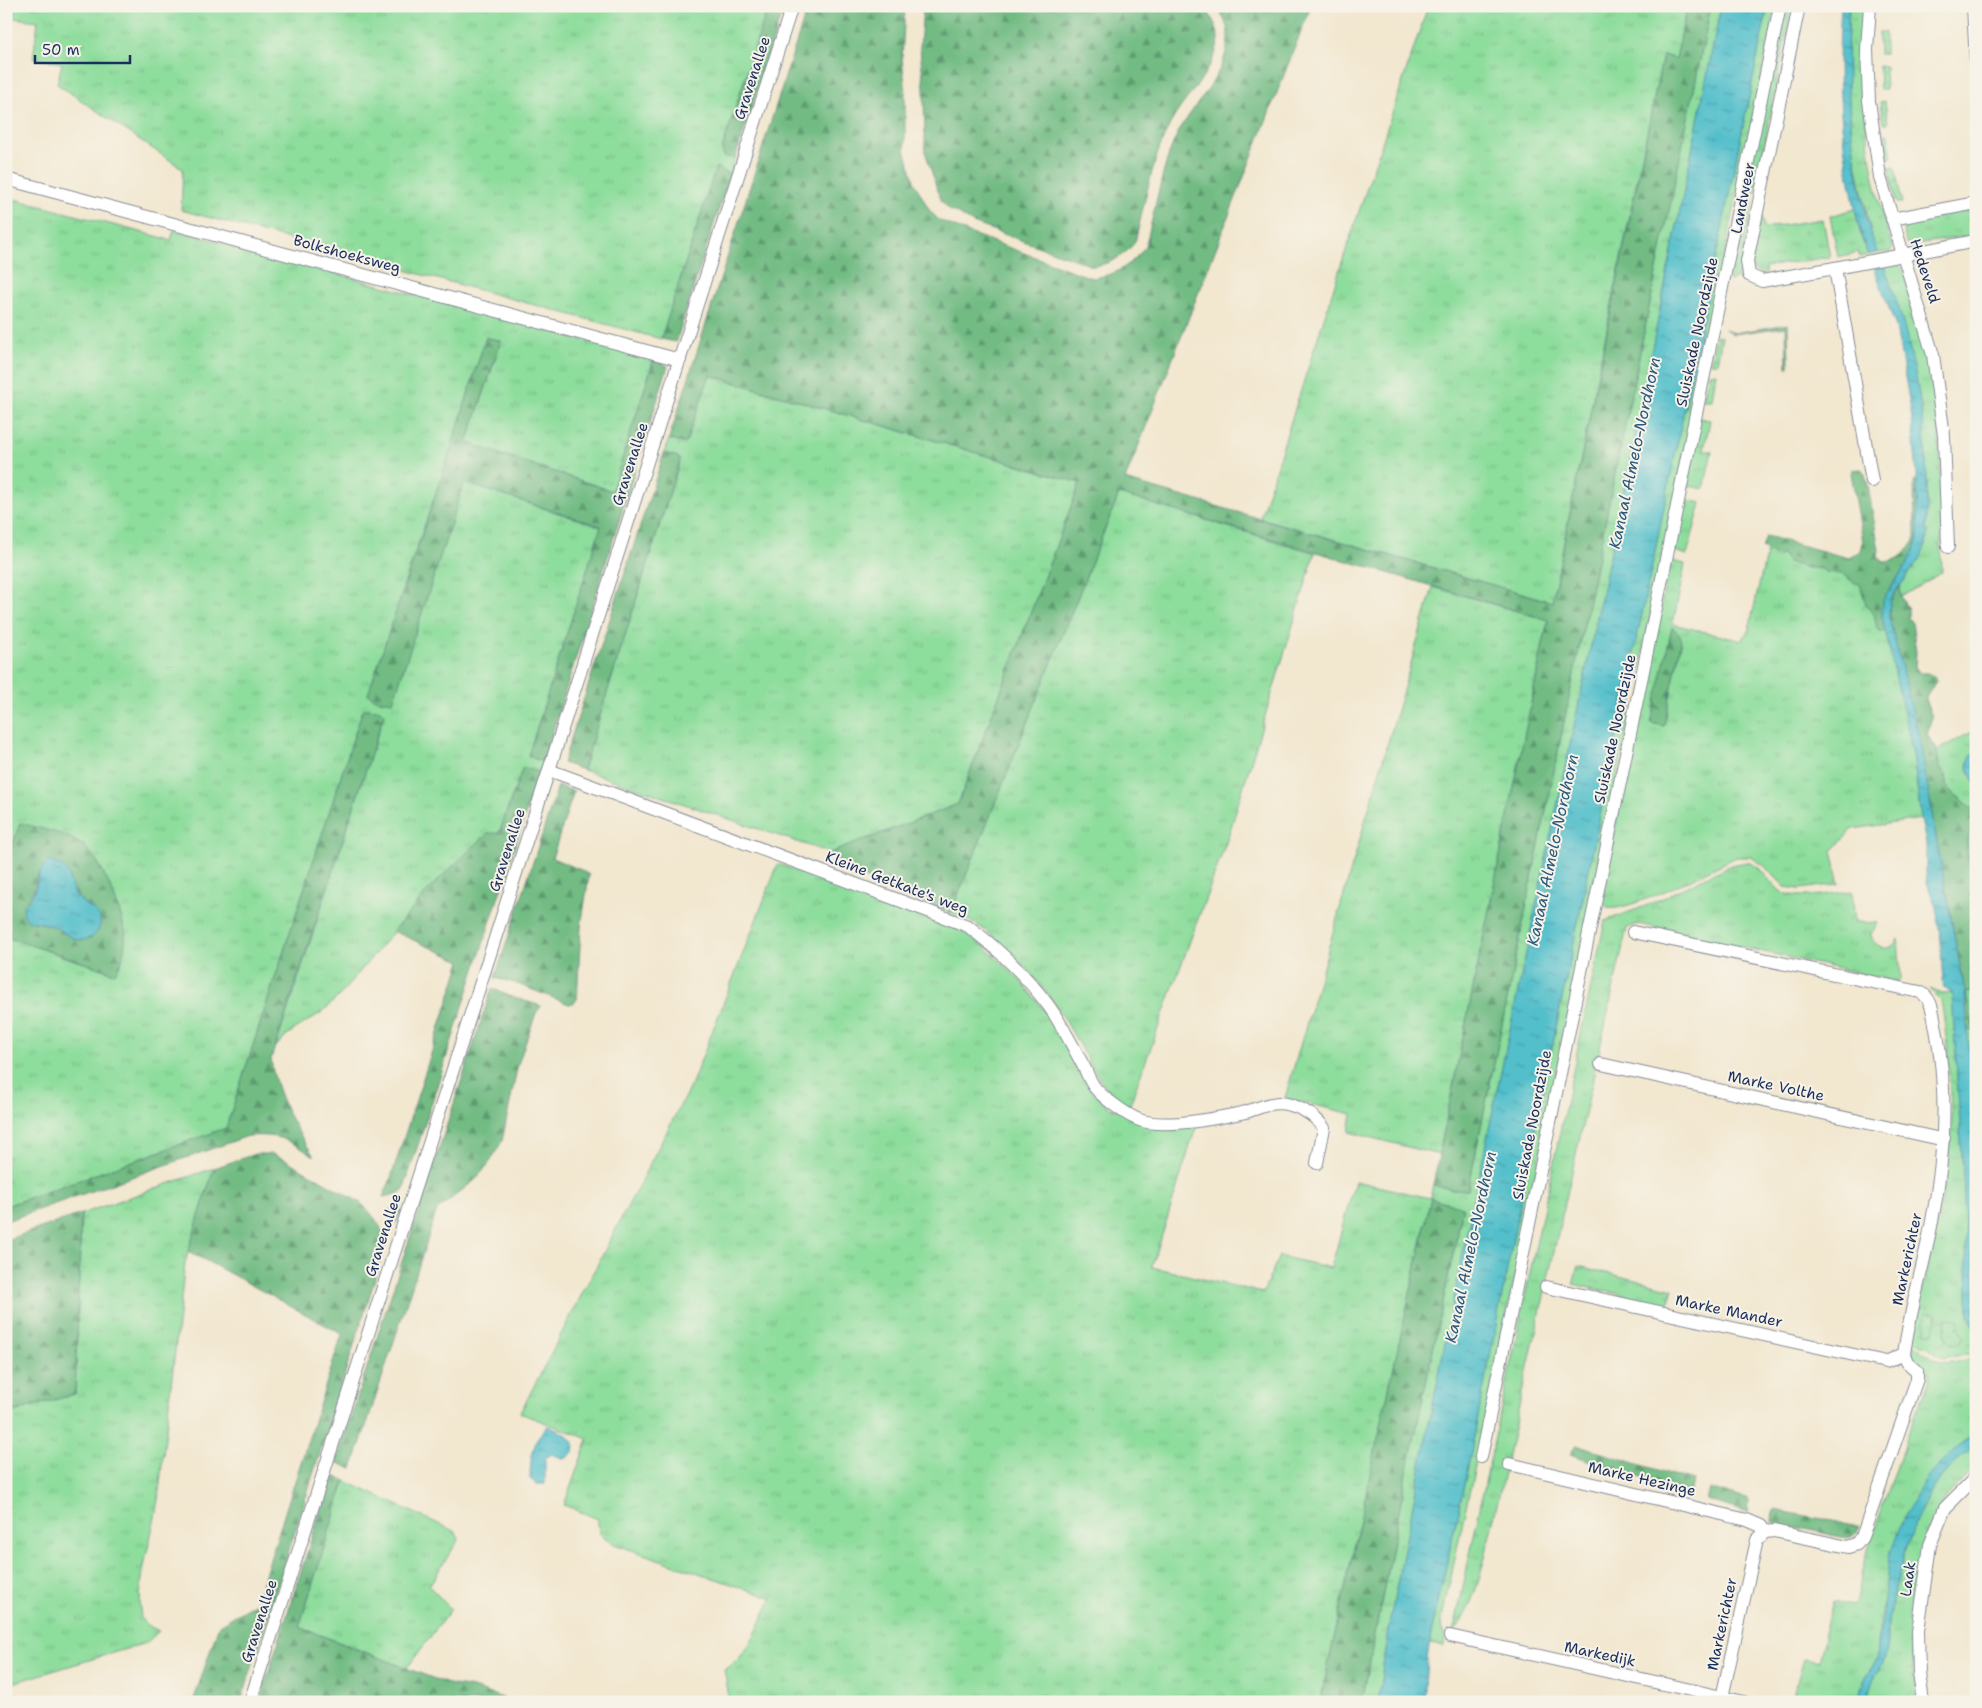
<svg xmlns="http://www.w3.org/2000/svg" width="1982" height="1708" viewBox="0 0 1982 1708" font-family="'Shantell Sans',sans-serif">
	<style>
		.grass { fill: url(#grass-tufts); stroke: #54867d; fill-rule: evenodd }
		.forest { fill: url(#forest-firs); stroke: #467671; fill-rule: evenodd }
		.park { fill: url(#park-dots); stroke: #54867d }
		.water { fill: url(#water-ripples); stroke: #367794 }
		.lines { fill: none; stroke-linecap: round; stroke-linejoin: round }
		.minor-casing { stroke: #868b96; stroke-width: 14 }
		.minor { stroke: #fff; stroke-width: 12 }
		.labels { text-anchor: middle; stroke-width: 4; stroke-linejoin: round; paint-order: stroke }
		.street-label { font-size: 15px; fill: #1b2f5e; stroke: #f7f3e8 }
		.water-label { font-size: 16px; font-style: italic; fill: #2c5a7f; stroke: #f7f3e8 }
	</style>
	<defs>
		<pattern id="grass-tufts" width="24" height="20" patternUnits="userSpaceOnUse" patternTransform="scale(1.25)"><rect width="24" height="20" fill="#8ddd9c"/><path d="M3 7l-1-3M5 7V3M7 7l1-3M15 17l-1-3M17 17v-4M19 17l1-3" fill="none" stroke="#79be89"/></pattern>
		<pattern id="forest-firs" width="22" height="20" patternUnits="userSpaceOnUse" patternTransform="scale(1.25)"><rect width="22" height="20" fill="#72bc84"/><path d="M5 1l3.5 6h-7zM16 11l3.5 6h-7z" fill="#5d996f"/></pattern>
		<pattern id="park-dots" width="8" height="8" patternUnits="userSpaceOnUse" patternTransform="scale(1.25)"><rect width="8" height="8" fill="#8ddd9c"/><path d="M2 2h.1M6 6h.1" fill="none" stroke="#79be89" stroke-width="1.8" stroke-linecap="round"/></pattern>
		<pattern id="water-ripples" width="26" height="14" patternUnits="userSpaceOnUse" patternTransform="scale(1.25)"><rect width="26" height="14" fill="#52bfcb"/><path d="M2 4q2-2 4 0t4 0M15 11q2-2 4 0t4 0" fill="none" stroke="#439ca8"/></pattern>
	</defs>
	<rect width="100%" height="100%" fill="#f7f3e8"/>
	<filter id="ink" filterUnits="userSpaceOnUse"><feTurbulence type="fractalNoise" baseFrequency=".02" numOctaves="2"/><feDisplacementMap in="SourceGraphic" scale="10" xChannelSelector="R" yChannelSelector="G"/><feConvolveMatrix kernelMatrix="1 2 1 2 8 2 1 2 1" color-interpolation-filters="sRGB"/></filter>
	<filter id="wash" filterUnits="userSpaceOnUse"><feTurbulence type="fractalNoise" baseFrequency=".0096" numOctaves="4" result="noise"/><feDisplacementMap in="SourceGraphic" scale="20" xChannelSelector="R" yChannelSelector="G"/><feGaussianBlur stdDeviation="1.12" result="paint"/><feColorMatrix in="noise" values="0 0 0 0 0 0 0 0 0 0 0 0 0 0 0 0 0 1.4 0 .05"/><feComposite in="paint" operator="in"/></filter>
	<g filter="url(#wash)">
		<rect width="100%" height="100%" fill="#f2e7cf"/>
		<g class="grass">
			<path d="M 6,6 L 768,6 L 722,149 L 725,156 L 735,159 L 730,174 L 716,168 L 661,339 L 181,210 L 183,169 L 57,84 L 62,63 L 33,58 L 38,21 L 6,17 Z"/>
			<path d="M 1428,6 L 1687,6 L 1676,59 L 1663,55 L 1630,214 L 1552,602 L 1260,518 L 1341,265 Z"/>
			<path d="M 1711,6 L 1721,6 L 1624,489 L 1466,1238 L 1388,1630 L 1378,1702 L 1362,1702 L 1395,1530 L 1463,1207 L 1431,1198 L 1320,1702 L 728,1702 L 728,1691 L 724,1670 C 749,1657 760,1622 772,1598 L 614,1544 C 601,1537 598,1535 598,1519 L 564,1505 L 588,1439 L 520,1413 L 692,1083 L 778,864 L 881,901 L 908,908 L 956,928 L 983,945 L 1018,978 L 1041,1006 L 1056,1029 L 1072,1060 L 1090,1089 L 1110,1108 L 1196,1127 L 1152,1267 L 1263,1293 L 1279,1256 L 1331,1268 L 1355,1181 L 1430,1198 L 1433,1185 L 1451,1189 L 1468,1190 Z"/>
			<path d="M 1768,6 L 1776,6 L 1490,1397 L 1443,1613 L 1441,1627 L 1445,1637 L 1444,1646 L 1429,1644 L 1469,1462 L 1527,1168 Z"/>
			<path d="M 1785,6 L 1792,6 L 1738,278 L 1730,281 L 1728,280 Z"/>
			<path d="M 1849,6 L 1865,6 C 1864,36 1863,66 1864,95 C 1867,146 1875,199 1893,247 L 1890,252 L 1878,253 L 1874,246 L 1853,149 L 1846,69 Z"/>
			<path d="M 1889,167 L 1895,167 L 1902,203 L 1897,203 L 1895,200 Z"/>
			<path d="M 6,197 L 171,240 L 174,230 L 654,359 L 612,491 L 467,443 L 501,342 L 486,337 L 448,458 L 403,587 L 393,701 L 464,482 L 601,527 L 528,756 L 543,762 L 539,772 L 523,767 L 499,833 L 434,884 L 339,996 L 322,1012 L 288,1034 L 276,1047 L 384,714 L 363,709 L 226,1128 L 6,1206 L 6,937 L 114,973 L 122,962 L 125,933 L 111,889 L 99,864 L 20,823 L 6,865 Z"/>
			<path d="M 1855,209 L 1861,237 L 1868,255 L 1860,257 L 1858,252 L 1838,257 L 1830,216 Z"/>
			<path d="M 1976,209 L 1976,235 L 1910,245 L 1906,243 L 1903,222 Z"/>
			<path d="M 1761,214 L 1764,228 L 1823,219 L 1830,257 L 1765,267 L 1766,273 L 1762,274 L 1753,270 L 1751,261 Z"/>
			<path d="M 1896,261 C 1905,268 1907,285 1911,295 C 1925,338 1937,393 1939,438 C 1942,482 1940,527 1942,572 L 1901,597 L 1900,586 C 1910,574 1932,544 1926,528 C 1929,474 1925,416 1912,363 C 1904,330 1893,297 1883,264 Z"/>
			<path d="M 1717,335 L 1722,337 L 1717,363 L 1710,363 Z"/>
			<path d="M 1709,373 L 1716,373 L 1712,400 L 1703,400 Z"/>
			<path d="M 709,375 L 1080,483 L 958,804 L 830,853 L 583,770 L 680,460 L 678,457 L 664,453 L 669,439 L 682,443 L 686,442 Z"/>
			<path d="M 1699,418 L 1710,420 L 1704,450 L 1712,451 L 1704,489 L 1685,485 Z"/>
			<path d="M 1119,494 L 1315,553 L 1227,840 L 1129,1107 C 1098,1087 1086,1055 1068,1025 C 1048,990 1007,941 972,922 C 965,918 958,916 951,913 Z"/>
			<path d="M 1683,498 L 1701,503 L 1687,555 L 1672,550 Z"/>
			<path d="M 1769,542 L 1858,574 L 1882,618 L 1911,739 L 1921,819 L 1853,829 L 1832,851 L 1839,884 L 1799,889 L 1785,887 L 1763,865 L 1751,857 L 1736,857 C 1714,868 1627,913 1608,908 L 1600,900 L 1670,561 L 1685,564 L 1673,624 L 1738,640 L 1743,639 L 1749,629 ZM 1681,643 L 1664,726 L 1652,723 Z"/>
			<path d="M 1433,587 L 1548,620 L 1439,1155 L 1349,1132 L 1352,1114 L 1285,1098 Z"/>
			<path d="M 1976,730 L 1976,751 L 1969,761 L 1968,768 L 1976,785 L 1976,873 L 1972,870 L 1969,861 L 1967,839 L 1970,833 L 1973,809 L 1951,791 L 1946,784 L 1946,775 L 1939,766 L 1937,750 Z"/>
			<path d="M 1747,862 C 1763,866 1767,881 1779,890 C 1794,902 1833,893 1852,891 L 1855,922 L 1878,923 L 1871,934 C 1873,950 1891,954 1898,939 L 1901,978 L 1898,982 L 1639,924 L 1627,928 L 1493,1522 C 1484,1560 1477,1602 1453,1634 L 1605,921 L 1648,905 L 1731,865 Z"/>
			<path d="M 1929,989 L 1943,994 L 1952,993 L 1963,1173 L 1969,1315 L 1976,1330 L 1976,1354 L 1965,1353 L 1944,1358 L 1938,1356 L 1928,1347 L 1912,1340 L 1946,1177 L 1952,1125 L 1947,1045 L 1943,1012 L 1941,1001 Z"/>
			<path d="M 1965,992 L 1976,992 L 1976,1181 L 1975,1130 Z"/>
			<path d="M 214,1168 L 185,1263 L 158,1500 C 152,1540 136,1579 141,1619 L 147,1625 L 159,1631 L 146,1643 L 6,1685 L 6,1414 L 75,1394 L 81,1214 Z"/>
			<path d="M 1578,1266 L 1673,1289 L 1668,1305 L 1573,1284 Z"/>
			<path d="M 1913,1344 C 1922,1349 1931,1359 1940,1362 C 1950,1365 1964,1357 1976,1358 L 1976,1434 L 1956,1448 L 1928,1476 L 1881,1610 L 1877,1655 L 1870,1673 L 1865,1679 L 1859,1702 L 1791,1702 L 1804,1659 L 1818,1662 L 1833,1601 L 1851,1605 L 1856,1600 L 1870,1543 L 1909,1431 L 1929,1382 C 1932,1362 1907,1364 1913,1344 Z"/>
			<path d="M 1976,1446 L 1976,1468 C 1922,1506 1908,1590 1911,1652 C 1912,1669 1916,1685 1917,1702 L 1866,1702 C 1871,1683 1883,1668 1887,1649 C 1889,1640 1887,1631 1888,1622 C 1891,1602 1897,1582 1902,1563 C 1916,1515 1932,1474 1976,1446 Z"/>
			<path d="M 345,1481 L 456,1532 L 459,1539 L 429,1586 L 451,1609 L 407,1668 L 299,1627 Z"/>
		</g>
		<g class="forest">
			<path d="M 768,6 L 784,6 L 735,159 L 724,156 L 722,150 Z"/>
			<path d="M 808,6 L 905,6 L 902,59 L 905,84 L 905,150 L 915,184 L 930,211 L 939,220 L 969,233 L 1092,278 C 1117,275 1130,266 1145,247 C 1154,216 1160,177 1172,146 C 1185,110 1227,79 1228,38 C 1229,27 1223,16 1217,6 L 1311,6 L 1125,480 L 1552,602 L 1663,55 L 1676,59 L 1687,6 L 1711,6 L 1468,1190 L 1451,1189 L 1433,1185 L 1548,620 L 1119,494 L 951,913 L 916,901 L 847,870 L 830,853 L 958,804 L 1080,483 L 710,375 L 686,442 L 682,443 L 669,439 Z"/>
			<path d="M 923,6 L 1205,6 C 1210,16 1218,26 1218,38 C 1218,62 1194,89 1180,108 C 1154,144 1146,199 1135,242 C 1124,256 1111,264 1093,266 L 973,223 L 949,209 L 941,201 L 925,151 L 924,88 L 920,48 Z"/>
			<path d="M 716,167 L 730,174 L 676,342 L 661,339 Z"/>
			<path d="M 1788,324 L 1789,367 L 1787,367 L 1786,327 L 1733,334 L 1725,329 L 1734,333 Z"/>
			<path d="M 486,337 L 501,341 L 467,443 L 612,491 L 654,359 L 668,366 L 543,762 L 528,756 L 601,526 L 464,483 L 393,702 L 377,700 L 368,694 L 448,458 Z"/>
			<path d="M 664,453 L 678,457 L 680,460 L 583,770 L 563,763 Z"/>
			<path d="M 1860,469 L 1864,471 L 1868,486 L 1879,550 L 1878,557 L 1884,562 C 1900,561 1908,552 1915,538 L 1914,482 L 1917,480 C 1917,499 1921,528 1915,546 C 1904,583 1874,585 1885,631 L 1883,632 L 1880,631 L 1877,628 L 1874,615 L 1866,605 L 1860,584 L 1855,583 L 1842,574 L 1826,572 L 1820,568 L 1807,568 L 1788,562 L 1783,555 C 1772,557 1770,552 1762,548 L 1766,536 L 1849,558 L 1861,551 L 1863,542 L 1851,473 L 1852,470 Z"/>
			<path d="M 1900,586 L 1901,597 L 1908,609 L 1908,618 L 1912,623 L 1916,652 L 1915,667 L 1920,673 L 1927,673 L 1934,676 L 1936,681 L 1925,699 L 1932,717 L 1927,735 L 1936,747 L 1939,766 L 1946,775 L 1946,785 L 1951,791 L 1973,809 C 1973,817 1974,825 1971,832 C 1970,835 1967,837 1967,839 C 1964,848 1969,867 1976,873 L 1974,912 L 1976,913 L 1976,992 L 1966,992 L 1974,1030 L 1968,1031 L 1965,992 L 1938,849 L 1926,779 L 1889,617 L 1890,602 Z"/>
			<path d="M 1672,627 L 1680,634 L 1681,643 L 1664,726 L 1651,723 Z"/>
			<path d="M 363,709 L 380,710 L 384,714 L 271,1059 C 275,1094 294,1127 314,1156 C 288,1140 281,1134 248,1136 L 6,1221 L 6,1206 L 226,1128 Z"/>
			<path d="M 523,767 L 539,772 L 404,1188 L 401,1193 L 383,1197 L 390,1181 L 461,961 L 393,931 L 434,884 L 488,833 L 499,833 Z"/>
			<path d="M 558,786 L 574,791 L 552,858 L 581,870 L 589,875 L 581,927 L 577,999 L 574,1003 L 569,1004 L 515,983 L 495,978 Z"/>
			<path d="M 20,823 C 41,829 68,833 85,847 C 102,861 122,911 125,933 C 126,947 123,961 115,973 L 6,937 L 6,865 ZM 38,874 L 75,892 L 78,898 L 96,912 L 90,938 C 72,943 68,932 53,926 C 45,923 37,922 29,921 L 23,907 C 31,896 36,888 38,874 Z"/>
			<path d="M 492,988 L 509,996 L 541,1006 L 536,1013 L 518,1064 L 502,1141 L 490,1162 L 475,1180 L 437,1210 L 352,1469 L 336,1462 Z"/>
			<path d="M 255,1154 L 272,1154 L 286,1160 L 361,1203 C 374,1216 385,1229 385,1247 L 241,1702 L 193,1702 L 219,1625 L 256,1603 L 342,1334 L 188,1251 L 214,1168 Z"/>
			<path d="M 1431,1198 L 1463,1207 L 1395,1530 L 1362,1702 L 1320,1702 Z"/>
			<path d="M 396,1205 L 400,1207 L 401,1211 L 396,1223 L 387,1212 Z"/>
			<path d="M 81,1214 L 75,1394 L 6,1414 L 6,1240 Z"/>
			<path d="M 1576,1445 L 1693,1481 L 1690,1494 L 1570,1454 Z"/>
			<path d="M 332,1475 L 345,1481 L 299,1627 L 448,1684 L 473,1688 L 503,1698 L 502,1702 L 259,1702 Z"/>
			<path d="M 1710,1488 L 1749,1500 L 1748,1513 L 1707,1500 Z"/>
			<path d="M 1774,1510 L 1860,1526 C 1855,1536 1852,1539 1841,1537 L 1773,1522 Z"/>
		</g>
		<g class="park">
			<rect x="1879" y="32" width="6" height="22"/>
			<path d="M 1879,66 L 1885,66 L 1886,89 L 1880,89 Z"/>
			<path d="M 1885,101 L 1888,123 L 1883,123 L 1880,102 Z"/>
			<path d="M 1888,134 L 1892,157 L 1887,158 L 1884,135 Z"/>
			<path d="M 1927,1312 L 1937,1314 L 1934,1333 L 1926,1333 L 1925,1319 Z"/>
			<path d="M 1946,1318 L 1959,1319 L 1960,1329 L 1965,1336 C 1962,1343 1954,1346 1947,1341 L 1945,1332 Z"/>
		</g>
		<g class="water">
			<path d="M 1721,6 L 1768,6 L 1530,1153 L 1469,1462 L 1432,1629 L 1427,1658 L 1424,1702 L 1378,1702 L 1388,1630 L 1466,1238 L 1624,489 Z"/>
			<path d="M 1841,6 L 1849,6 C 1845,72 1849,137 1863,201 C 1867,218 1870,237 1878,253 L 1868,255 C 1860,234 1856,214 1852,192 C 1839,130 1837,69 1841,6 Z"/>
			<path d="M 1883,264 C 1916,346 1931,439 1926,527 L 1928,533 L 1924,550 L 1920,559 L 1894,593 L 1890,602 L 1889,617 L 1920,741 L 1938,849 L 1965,992 L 1975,1130 L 1976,1330 L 1969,1315 L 1963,1173 L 1952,993 L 1944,988 L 1942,970 L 1941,941 L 1936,907 L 1927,883 L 1926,872 L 1926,844 L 1921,819 L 1914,758 L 1882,617 L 1883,600 L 1908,562 L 1916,545 L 1918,538 L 1917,474 L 1911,411 L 1896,327 L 1873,265 Z"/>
			<path d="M 1976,751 L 1976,785 C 1969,774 1963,761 1976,751 Z"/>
			<path d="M 49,861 C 79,870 64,881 78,898 C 87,908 107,912 98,930 C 95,936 90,939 83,940 C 71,941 62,929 52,926 C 44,923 36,922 29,921 L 24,915 L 23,907 C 27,903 31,898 33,894 C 40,881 36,869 49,861 Z"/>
			<path d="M 548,1426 L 567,1435 L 575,1445 L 574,1452 L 565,1459 L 552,1454 L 545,1458 L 545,1484 L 537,1484 L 530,1479 C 530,1461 533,1437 548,1426 Z"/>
			<path d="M 1976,1434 L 1976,1446 C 1932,1474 1916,1515 1902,1563 C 1897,1582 1891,1602 1888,1622 C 1887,1631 1889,1640 1887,1649 C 1883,1668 1871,1683 1866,1702 L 1859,1702 L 1865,1679 L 1870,1673 L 1877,1655 L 1889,1557 L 1905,1513 L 1928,1476 L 1956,1448 Z"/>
		</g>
	</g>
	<g filter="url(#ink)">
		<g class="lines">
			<g class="minor-casing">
				<g id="minor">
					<path d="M 1799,6 L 1747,261 L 1749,275 L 1762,281 L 1835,268 L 1872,481"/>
					<path d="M 1870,6 L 1867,49 L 1869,101 L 1880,177 L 1933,355 L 1944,436 L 1948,547"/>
					<path d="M 1973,6 L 1976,63"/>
					<path d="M 6,179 L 680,360"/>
					<path d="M 1892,219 L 1976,203"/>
					<path d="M 1835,268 L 1976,241"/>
					<path d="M 549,770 L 968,926 C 998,949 1025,974 1048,1005 C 1062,1024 1073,1047 1084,1067 C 1087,1073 1089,1079 1093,1085 C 1099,1095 1125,1114 1137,1119 C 1161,1130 1219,1118 1246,1112 C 1256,1109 1268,1103 1279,1103 C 1296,1104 1314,1114 1324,1128 L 1317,1163"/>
					<path d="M 1633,932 L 1920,992 C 1933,998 1933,1016 1936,1029 C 1948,1092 1945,1157 1932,1221 C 1924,1265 1910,1309 1904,1354 L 1907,1362 L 1917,1371 L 1917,1379 L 1862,1537 L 1857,1544 L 1848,1547 L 1774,1531 L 1765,1532 L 1757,1540 L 1721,1702"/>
					<path d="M 1601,1064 L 1936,1138 L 1944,1138"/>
					<path d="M 1546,1287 L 1886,1362 L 1904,1354"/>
					<path d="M 1481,1457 L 1780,6"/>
					<path d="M 1509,1464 L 1747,1520 L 1761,1526 L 1765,1532"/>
					<path d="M 1450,1636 L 1744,1702"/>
					<path d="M 250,1702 L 549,770 L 792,6"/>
					<path d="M 1923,1702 L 1919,1673 L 1918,1631 L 1930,1545 L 1945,1508 L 1976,1477"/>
				</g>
			</g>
			<use href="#minor" class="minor"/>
		</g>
	</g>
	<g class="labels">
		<g class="street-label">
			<text transform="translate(752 78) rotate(-72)" y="5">Gravenallee</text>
			<text transform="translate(1743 198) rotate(-79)" y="5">Landweer</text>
			<text transform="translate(347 254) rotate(15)" y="5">Bolkshoeksweg</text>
			<text transform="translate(1925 271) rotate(72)" y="5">Hedeveld</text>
			<text transform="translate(1697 332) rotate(-78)" y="5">Sluiskade Noordzijde</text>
			<text transform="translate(630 464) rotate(-72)" y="5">Gravenallee</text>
			<text transform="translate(1615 729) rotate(-78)" y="5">Sluiskade Noordzijde</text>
			<text transform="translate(507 850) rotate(-72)" y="5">Gravenallee</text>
			<text transform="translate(897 883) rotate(21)" y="5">Kleine Getkate's weg</text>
			<text transform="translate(1776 1086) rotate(12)" y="5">Marke Volthe</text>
			<text transform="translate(1532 1125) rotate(-79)" y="5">Sluiskade Noordzijde</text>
			<text transform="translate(383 1235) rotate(-72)" y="5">Gravenallee</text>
			<text transform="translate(1907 1259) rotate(-78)" y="5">Markerichter</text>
			<text transform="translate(1729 1311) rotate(12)" y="5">Marke Mander</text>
			<text transform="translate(1642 1479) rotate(13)" y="5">Marke Hezinge</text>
			<text transform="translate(1908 1579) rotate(-82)" y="5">Laak</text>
			<text transform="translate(259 1621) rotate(-72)" y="5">Gravenallee</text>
			<text transform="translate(1722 1624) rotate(-78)" y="5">Markerichter</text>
			<text transform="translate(1600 1654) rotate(12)" y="5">Markedijk</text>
		</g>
		<g class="water-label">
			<text transform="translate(1634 453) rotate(-78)" y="6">Kanaal Almelo-Nordhorn</text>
			<text transform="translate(1552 850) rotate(-78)" y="6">Kanaal Almelo-Nordhorn</text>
			<text transform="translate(1470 1247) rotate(-78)" y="6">Kanaal Almelo-Nordhorn</text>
		</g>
	</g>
	<rect width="1982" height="1708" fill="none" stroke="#f7f3e8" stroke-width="25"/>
	<path d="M35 55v8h95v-8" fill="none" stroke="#1b2f5e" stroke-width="2.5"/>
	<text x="42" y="55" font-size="15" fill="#1b2f5e" stroke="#f7f3e8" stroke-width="4" paint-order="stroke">50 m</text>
</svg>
